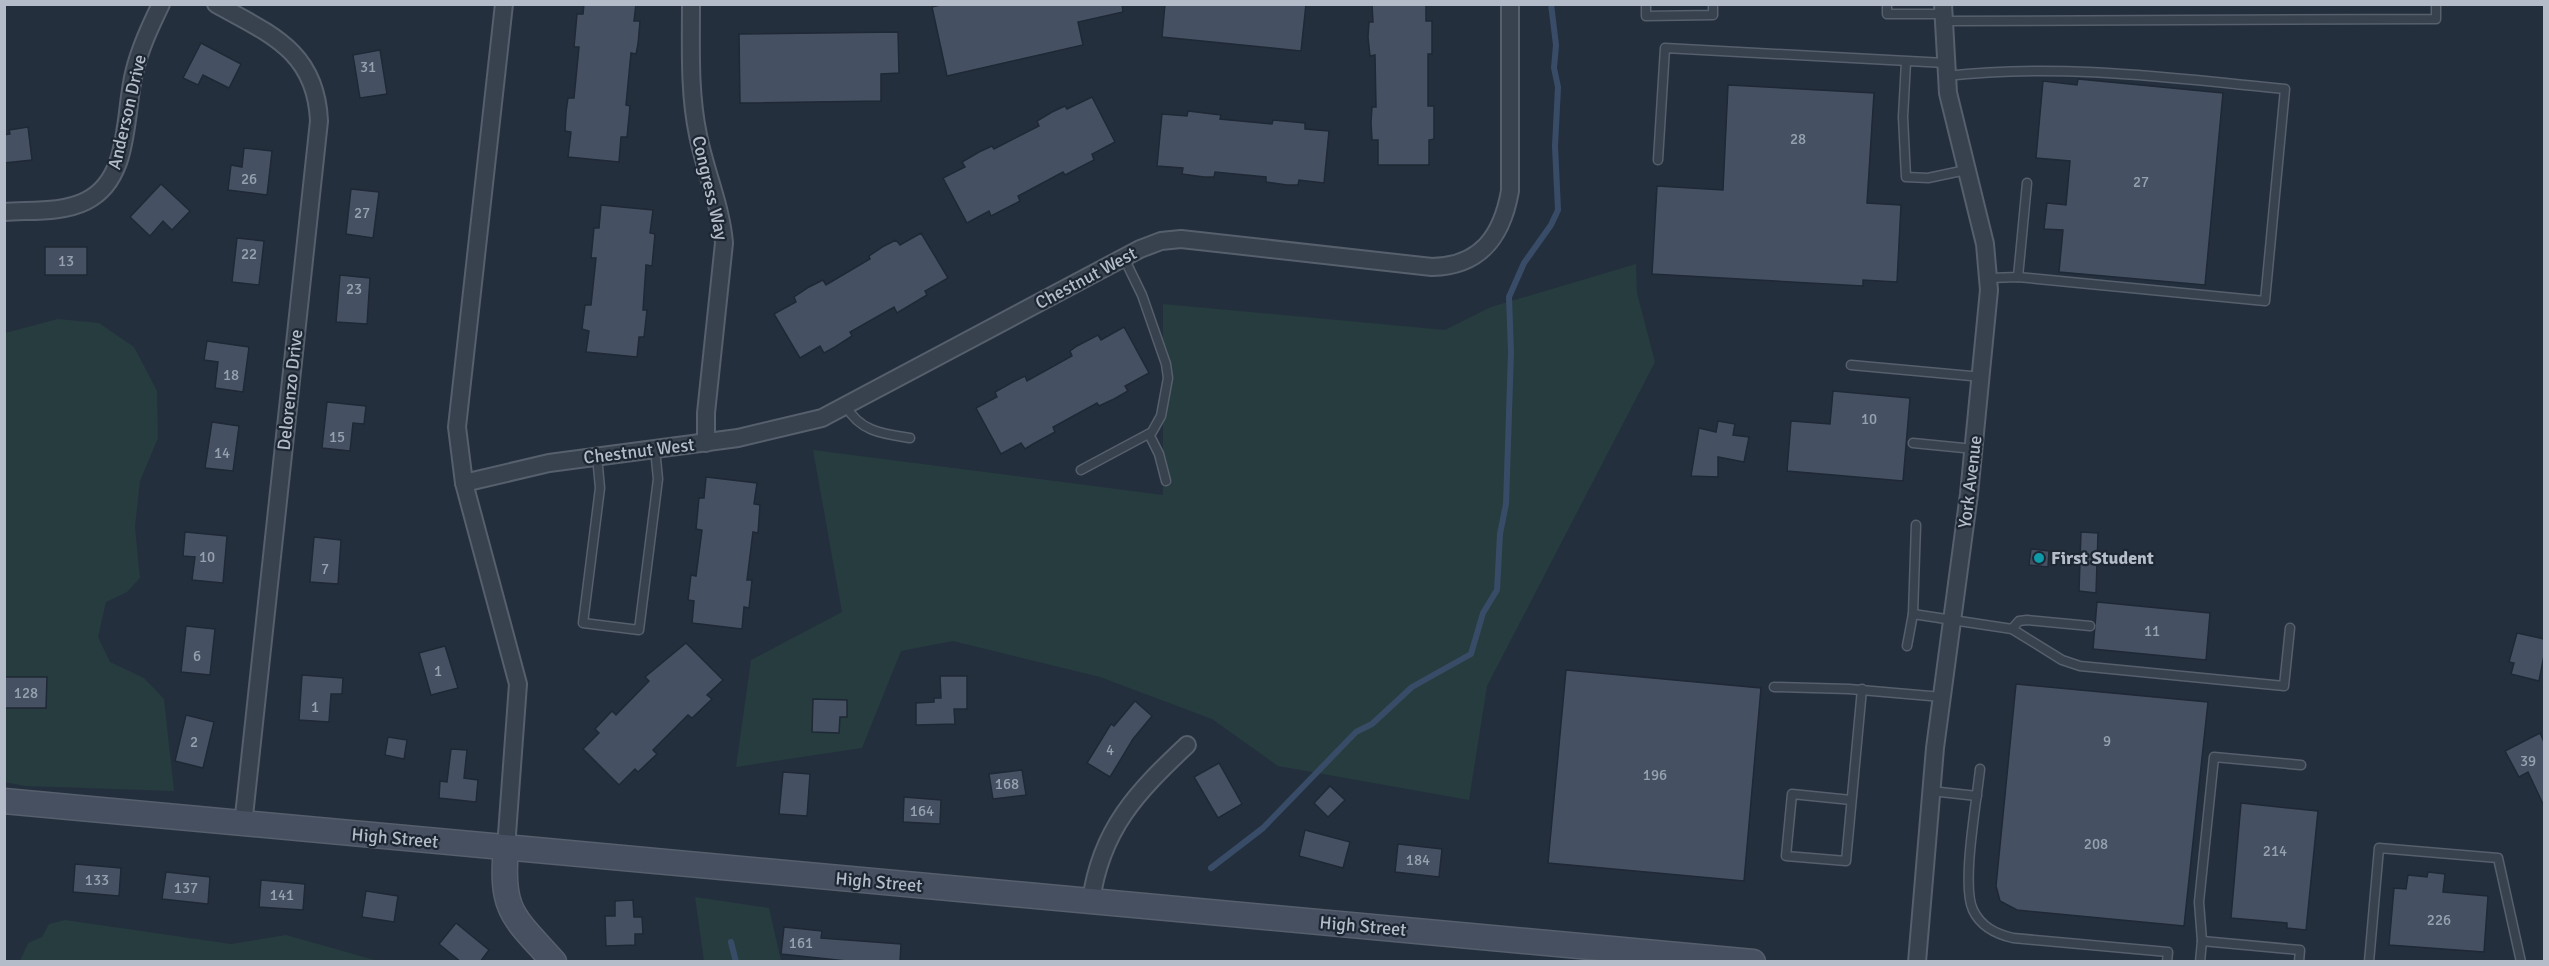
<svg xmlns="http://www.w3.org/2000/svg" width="2549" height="966" viewBox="0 0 2549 966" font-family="Signika,sans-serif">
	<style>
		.green { fill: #263c3f }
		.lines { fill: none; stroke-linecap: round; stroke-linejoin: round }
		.stream { stroke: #394c67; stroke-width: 6 }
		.building { fill: #455162; stroke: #1f2835; stroke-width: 1.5 }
		.lane-casing { stroke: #565f6c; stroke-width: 11 }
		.street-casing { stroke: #565f6c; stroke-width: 20 }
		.secondary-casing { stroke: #565f6c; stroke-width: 27 }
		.lane { stroke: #38414e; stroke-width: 8 }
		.street { stroke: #38414e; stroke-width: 16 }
		.secondary { stroke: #465061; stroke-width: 24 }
		.culture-dot { fill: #0f9aa8; stroke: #1d2633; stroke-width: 2 }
		.labels { text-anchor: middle; stroke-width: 4.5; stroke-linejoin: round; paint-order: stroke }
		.number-label { font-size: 15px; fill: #98a1af }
		.street-label { font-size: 18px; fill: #b4bcc9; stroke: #1d2633 }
		.poi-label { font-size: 18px; font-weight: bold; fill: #b4bcc9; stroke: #1d2633; text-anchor: start }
	</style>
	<rect width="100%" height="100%" fill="#242f3e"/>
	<g class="green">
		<path d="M 1636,264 L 1637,293 L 1655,362 L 1487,686 L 1469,800 L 1278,766 L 1212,719 L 1100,677 L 953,641 L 901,651 L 862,748 L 736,767 L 751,660 L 842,612 L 813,450 L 1163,495 L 1163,304 L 1445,330 L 1491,307 Z"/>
		<path d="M 58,319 L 99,323 L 134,347 L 157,391 L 158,438 L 140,481 L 135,527 L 140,578 L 127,592 L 106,602 L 98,637 L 110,662 L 144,678 L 164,699 L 174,791 L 25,786 L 5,782 L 5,333 Z"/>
		<path d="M 695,897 L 769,908 L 781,961 L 704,961 Z"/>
		<path d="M 65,920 L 231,944 L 286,935 L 378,961 L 20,961 L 28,943 L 42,937 L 49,924 Z"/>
	</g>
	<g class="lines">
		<g class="stream">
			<path d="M 1211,868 L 1263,828 L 1356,732 L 1372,724 L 1412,687 L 1471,654 L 1483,613 L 1497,590 L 1500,534 L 1506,504 L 1511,352 L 1509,297 L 1524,263 L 1551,225 L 1558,210 L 1555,146 L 1558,87 L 1554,68 L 1556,45 L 1551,4"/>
			<path d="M 731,942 L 736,962"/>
		</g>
	</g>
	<g class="building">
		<path d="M 584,4 L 636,4 L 634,21 L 640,21 L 638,44 L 636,54 L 631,53 L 626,105 L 630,106 L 628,127 L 627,137 L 621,137 L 619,162 L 568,157 L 571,132 L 565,131 L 566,112 L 568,98 L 574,98 L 579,47 L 574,47 L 577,14 L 583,14 Z"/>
		<path d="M 945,4 L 1122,4 L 1123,12 L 1078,22 L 1083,45 L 947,76 L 932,7 Z"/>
		<path d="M 1165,4 L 1306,4 L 1301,51 L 1162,37 Z"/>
		<path d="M 1372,4 L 1426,4 L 1426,21 L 1432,21 L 1432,54 L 1428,54 L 1428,106 L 1434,106 L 1434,139 L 1429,140 L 1429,165 L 1378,165 L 1378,140 L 1372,140 L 1371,122 L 1372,107 L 1376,107 L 1375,55 L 1370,56 L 1368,37 L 1369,22 L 1373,22 Z"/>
		<path d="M 898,32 L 899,73 L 881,74 L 881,101 L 740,103 L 739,34 Z"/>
		<path d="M 201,43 L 241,64 L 229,88 L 203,75 L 198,85 L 183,78 Z"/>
		<path d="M 380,50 L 387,94 L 360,98 L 353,55 Z"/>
		<path d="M 2078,79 L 2223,93 L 2205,285 L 2059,272 L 2063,230 L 2044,229 L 2047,203 L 2066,205 L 2070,161 L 2036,158 L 2043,81 L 2077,85 Z"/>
		<path d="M 1728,85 L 1874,93 L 1867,203 L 1901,205 L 1897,282 L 1863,280 L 1863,286 L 1652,274 L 1657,186 L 1723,190 Z"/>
		<path d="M 1092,97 L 1115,142 L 1092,154 L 1094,160 L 1065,175 L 1063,172 L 1018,196 L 1020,201 L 991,216 L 989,211 L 967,223 L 943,178 L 965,167 L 962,162 L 979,152 L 992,146 L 994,149 L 1039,126 L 1037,121 L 1052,112 L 1065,106 L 1067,109 Z"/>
		<path d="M 1188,111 L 1221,115 L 1220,119 L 1272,124 L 1273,120 L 1305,123 L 1305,129 L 1329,131 L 1324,183 L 1299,180 L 1298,185 L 1287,185 L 1266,182 L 1266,177 L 1215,172 L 1214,177 L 1204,177 L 1182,174 L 1183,168 L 1157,166 L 1162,114 L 1187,116 Z"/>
		<path d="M 28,127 L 32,160 L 4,163 L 4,135 L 10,134 L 9,130 Z"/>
		<path d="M 244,148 L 272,151 L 267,195 L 228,190 L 231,165 L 242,167 Z"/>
		<path d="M 161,184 L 190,211 L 172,230 L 163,221 L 150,236 L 130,217 Z"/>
		<path d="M 351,189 L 379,192 L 373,238 L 346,234 Z"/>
		<path d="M 601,205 L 653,210 L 650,233 L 655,234 L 652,266 L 646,265 L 643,310 L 647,310 L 644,337 L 639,337 L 637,357 L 586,352 L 589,331 L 582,329 L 585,305 L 591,305 L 596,258 L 591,258 L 594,228 L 599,228 Z"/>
		<path d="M 921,233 L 948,278 L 925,291 L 927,295 L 897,313 L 894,307 L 850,332 L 852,336 L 835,347 L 824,353 L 820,346 L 800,358 L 774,314 L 796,302 L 794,297 L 809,287 L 823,280 L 826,285 L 870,259 L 869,256 L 884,246 L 896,240 L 900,245 Z"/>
		<path d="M 237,238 L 264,241 L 259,285 L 232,282 Z"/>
		<rect x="45" y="247" width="42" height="28"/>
		<path d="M 340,275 L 370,278 L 367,324 L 336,322 Z"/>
		<path d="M 1124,327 L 1149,373 L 1125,386 L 1128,391 L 1114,399 L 1099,406 L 1097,403 L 1053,427 L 1055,432 L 1033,444 L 1025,449 L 1021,443 L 1001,454 L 976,408 L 997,397 L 995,392 L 1011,383 L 1025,376 L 1027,381 L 1072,356 L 1070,351 L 1077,346 L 1098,335 L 1101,340 Z"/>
		<path d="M 207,341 L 249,347 L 243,392 L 215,388 L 218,362 L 204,360 Z"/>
		<path d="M 1833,391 L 1910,398 L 1903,481 L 1787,471 L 1791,421 L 1830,424 Z"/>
		<path d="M 327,402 L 366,406 L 364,424 L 353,423 L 350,451 L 322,448 Z"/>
		<path d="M 1718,421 L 1735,424 L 1733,435 L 1749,437 L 1744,462 L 1718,457 L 1718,477 L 1691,476 L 1699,428 L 1716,432 Z"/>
		<path d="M 212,422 L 239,426 L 233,471 L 205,468 Z"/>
		<path d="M 706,477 L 757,483 L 754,504 L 760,505 L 758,533 L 753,532 L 747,580 L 752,580 L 749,608 L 744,607 L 742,629 L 692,623 L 694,601 L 688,600 L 691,575 L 696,576 L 702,530 L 696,529 L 699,498 L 704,498 Z"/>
		<path d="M 185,532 L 227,536 L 223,583 L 192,580 L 195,557 L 183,556 Z"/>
		<path d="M 2081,532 L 2098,533 L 2096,593 L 2079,591 Z"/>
		<path d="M 314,537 L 341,540 L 338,584 L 310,582 Z"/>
		<path d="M 2031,549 L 2049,551 L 2048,567 L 2029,565 Z"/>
		<path d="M 2097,602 L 2210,613 L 2206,660 L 2093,649 Z"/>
		<path d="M 186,626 L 215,629 L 210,675 L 181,672 Z"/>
		<path d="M 2517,633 L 2544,639 L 2544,655 L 2539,681 L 2511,674 L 2514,663 L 2509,662 Z"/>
		<path d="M 686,643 L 723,680 L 707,695 L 712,699 L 692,718 L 688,715 L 653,750 L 657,754 L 638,772 L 635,769 L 619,785 L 583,749 L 599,733 L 595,729 L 612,711 L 616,715 L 649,681 L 645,677 Z"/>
		<path d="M 445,646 L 458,688 L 431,695 L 419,653 Z"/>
		<path d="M 1566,670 L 1761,688 L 1744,881 L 1548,863 Z"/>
		<path d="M 302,675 L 343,678 L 342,694 L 331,694 L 329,722 L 299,720 Z"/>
		<path d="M 940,676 L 967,676 L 967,709 L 954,709 L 955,724 L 916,725 L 916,703 L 934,702 L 934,698 L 941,698 Z"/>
		<path d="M 4,677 L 47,677 L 46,708 L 4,708 Z"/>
		<path d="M 2016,684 L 2208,702 L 2184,926 L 2017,910 L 2000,901 L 1996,886 Z"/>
		<path d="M 813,699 L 847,700 L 847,717 L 840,717 L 839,733 L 812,732 Z"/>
		<path d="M 1135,701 L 1152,716 L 1133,739 L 1110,777 L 1087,763 L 1111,724 L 1114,726 Z"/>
		<path d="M 186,715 L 214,722 L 203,768 L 175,761 Z"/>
		<path d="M 2540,733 L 2544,742 L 2544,806 L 2528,772 L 2519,777 L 2505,751 Z"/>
		<path d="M 388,737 L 407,740 L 404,759 L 385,755 Z"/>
		<path d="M 451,749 L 467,750 L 464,778 L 478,780 L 476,802 L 439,798 L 440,781 L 447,782 Z"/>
		<path d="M 1219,763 L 1242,804 L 1218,818 L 1194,777 Z"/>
		<path d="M 1022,770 L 1026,795 L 993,799 L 989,774 Z"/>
		<path d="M 783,772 L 810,774 L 807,816 L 779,814 Z"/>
		<path d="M 1330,786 L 1345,800 L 1328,817 L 1314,803 Z"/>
		<path d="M 904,797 L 941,800 L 940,824 L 903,822 Z"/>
		<path d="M 2241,803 L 2318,811 L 2306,930 L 2287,928 L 2287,923 L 2231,918 Z"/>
		<path d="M 1305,830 L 1350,842 L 1343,868 L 1299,856 Z"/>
		<path d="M 1398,844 L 1442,849 L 1439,877 L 1395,872 Z"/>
		<path d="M 75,864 L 121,868 L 119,896 L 73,892 Z"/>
		<path d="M 166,872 L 210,877 L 208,904 L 162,899 Z"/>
		<path d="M 2428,872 L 2445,874 L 2443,892 L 2488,896 L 2484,952 L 2389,945 L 2394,888 L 2406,889 L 2408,875 L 2427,877 Z"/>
		<path d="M 261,880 L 305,884 L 303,910 L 259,907 Z"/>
		<path d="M 366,891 L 398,896 L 394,922 L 362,917 Z"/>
		<path d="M 633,900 L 634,917 L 642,917 L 643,934 L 635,934 L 635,945 L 606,946 L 605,916 L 615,916 L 615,901 Z"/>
		<path d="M 456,923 L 489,950 L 480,962 L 461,962 L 439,944 Z"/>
		<path d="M 784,927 L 822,931 L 821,938 L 901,944 L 900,962 L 856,962 L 781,954 Z"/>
	</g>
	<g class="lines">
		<g class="lane-casing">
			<g id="lane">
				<path d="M 1646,4 L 1646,16 L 1713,15 L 1713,4"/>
				<path d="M 1887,4 L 1887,14 L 1943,14"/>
				<path d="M 1943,21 L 2436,19 L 2436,4"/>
				<path d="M 1906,62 L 1903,117 L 1906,177 L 1928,178 L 1966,170"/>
				<path d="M 1946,76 C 2060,63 2172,78 2285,89 L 2265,301 L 2018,277 L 1989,278"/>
				<path d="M 1658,160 L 1665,48 L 1945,63"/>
				<path d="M 2018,277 L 2027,183"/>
				<path d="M 1851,365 L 1982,377"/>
				<path d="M 846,406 C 860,432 884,434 910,438"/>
				<path d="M 1149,434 L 1159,454 L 1166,481"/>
				<path d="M 1913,443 L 1974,449"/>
				<path d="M 597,456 L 600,488 L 583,623 L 639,630 L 658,479 L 655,449"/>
				<path d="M 1081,470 L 1152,432 L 1161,416 L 1168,378 L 1166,364 L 1142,295 L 1124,258"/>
				<path d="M 1913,614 L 2012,629 L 2062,660 L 2080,666 L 2284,686 L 2290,628"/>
				<path d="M 2012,629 L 2019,621 L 2027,620 L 2090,626"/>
				<path d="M 1907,646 L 1913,614 L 1916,525"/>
				<path d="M 1774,687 L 1849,689 L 1942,697"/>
				<path d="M 1980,769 C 1977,800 1961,885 1973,910 C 1981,927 1996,934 2013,938 L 2168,952 L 2167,962"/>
				<path d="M 1931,791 L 1977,796"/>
				<path d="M 1851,800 L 1792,794 L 1786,856 L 1846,861 L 1862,689"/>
				<path d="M 2202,941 L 2300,950 L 2299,962"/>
				<path d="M 2200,962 L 2202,941 L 2199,902 L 2214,757 L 2301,765"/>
				<path d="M 2369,962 L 2379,848 L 2498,858 L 2521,962"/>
			</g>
		</g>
		<g class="street-casing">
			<g id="street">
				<path d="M 216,4 C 270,34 316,51 319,121 L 243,825"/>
				<path d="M 504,4 L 457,427 L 464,483 L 518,684 L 506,848"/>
				<path d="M 691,4 C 691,48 689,92 698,135 C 705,171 721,206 724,243 L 706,413 L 706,443"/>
				<path d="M 4,212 C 31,210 62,213 86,201 C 131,179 124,114 134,73 C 140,48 150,27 161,4"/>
				<path d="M 464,483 L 549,463 L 738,438 L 822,418 L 1140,249 L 1161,241 L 1181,239 L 1432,267 C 1481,266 1502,236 1510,191 L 1510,4"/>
				<path d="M 1091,901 C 1101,829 1137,792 1187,745"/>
				<path d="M 1917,962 L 1935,748 L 1969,494 L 1989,290 L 1985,244 L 1948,93 L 1943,4"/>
			</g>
		</g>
		<g class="secondary-casing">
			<g id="secondary">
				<path d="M 4,801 L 1753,962"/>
				<path d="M 506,848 C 500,912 514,917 554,962"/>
			</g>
		</g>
		<use href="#lane" class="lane"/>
		<use href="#street" class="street"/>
		<use href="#secondary" class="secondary"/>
	</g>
	<circle class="culture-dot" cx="2039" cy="558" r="6"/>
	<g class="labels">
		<g class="number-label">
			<text x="368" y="72">31</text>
			<text x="1798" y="144">28</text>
			<text x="249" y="184">26</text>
			<text x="2141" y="187">27</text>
			<text x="362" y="218">27</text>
			<text x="249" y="259">22</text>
			<text x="66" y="266">13</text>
			<text x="354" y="294">23</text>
			<text x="231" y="380">18</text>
			<text x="1869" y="424">10</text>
			<text x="337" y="442">15</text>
			<text x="222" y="458">14</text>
			<text x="207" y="562">10</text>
			<text x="325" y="574">7</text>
			<text x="2152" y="636">11</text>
			<text x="197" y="661">6</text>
			<text x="438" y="676">1</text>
			<text x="26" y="698">128</text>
			<text x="315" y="712">1</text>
			<text x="2107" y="746">9</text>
			<text x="194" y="747">2</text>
			<text x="1110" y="755">4</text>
			<text x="2528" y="766">39</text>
			<text x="1655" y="780">196</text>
			<text x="1007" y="789">168</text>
			<text x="922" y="816">164</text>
			<text x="2096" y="849">208</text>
			<text x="2275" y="856">214</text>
			<text x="1418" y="865">184</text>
			<text x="97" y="885">133</text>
			<text x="186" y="893">137</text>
			<text x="282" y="900">141</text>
			<text x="2439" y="925">226</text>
			<text x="801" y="948">161</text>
		</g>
		<g class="street-label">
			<text transform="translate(127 112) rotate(-77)" y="6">Anderson Drive</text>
			<text transform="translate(710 188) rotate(77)" y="6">Congress Way</text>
			<text transform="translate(1086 278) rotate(-28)" y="6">Chestnut West</text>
			<text transform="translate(290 390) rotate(-84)" y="6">Delorenzo Drive</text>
			<text transform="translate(639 451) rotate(-7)" y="6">Chestnut West</text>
			<text transform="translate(1970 482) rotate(-83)" y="6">York Avenue</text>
			<text transform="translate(395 838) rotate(5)" y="6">High Street</text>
			<text transform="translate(879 882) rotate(5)" y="6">High Street</text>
			<text transform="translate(1363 926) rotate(5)" y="6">High Street</text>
		</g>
		<g class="poi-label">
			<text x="2051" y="564">First Student</text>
		</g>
	</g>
	<rect width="2549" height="966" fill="none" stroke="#b4bcc9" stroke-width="12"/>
</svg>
